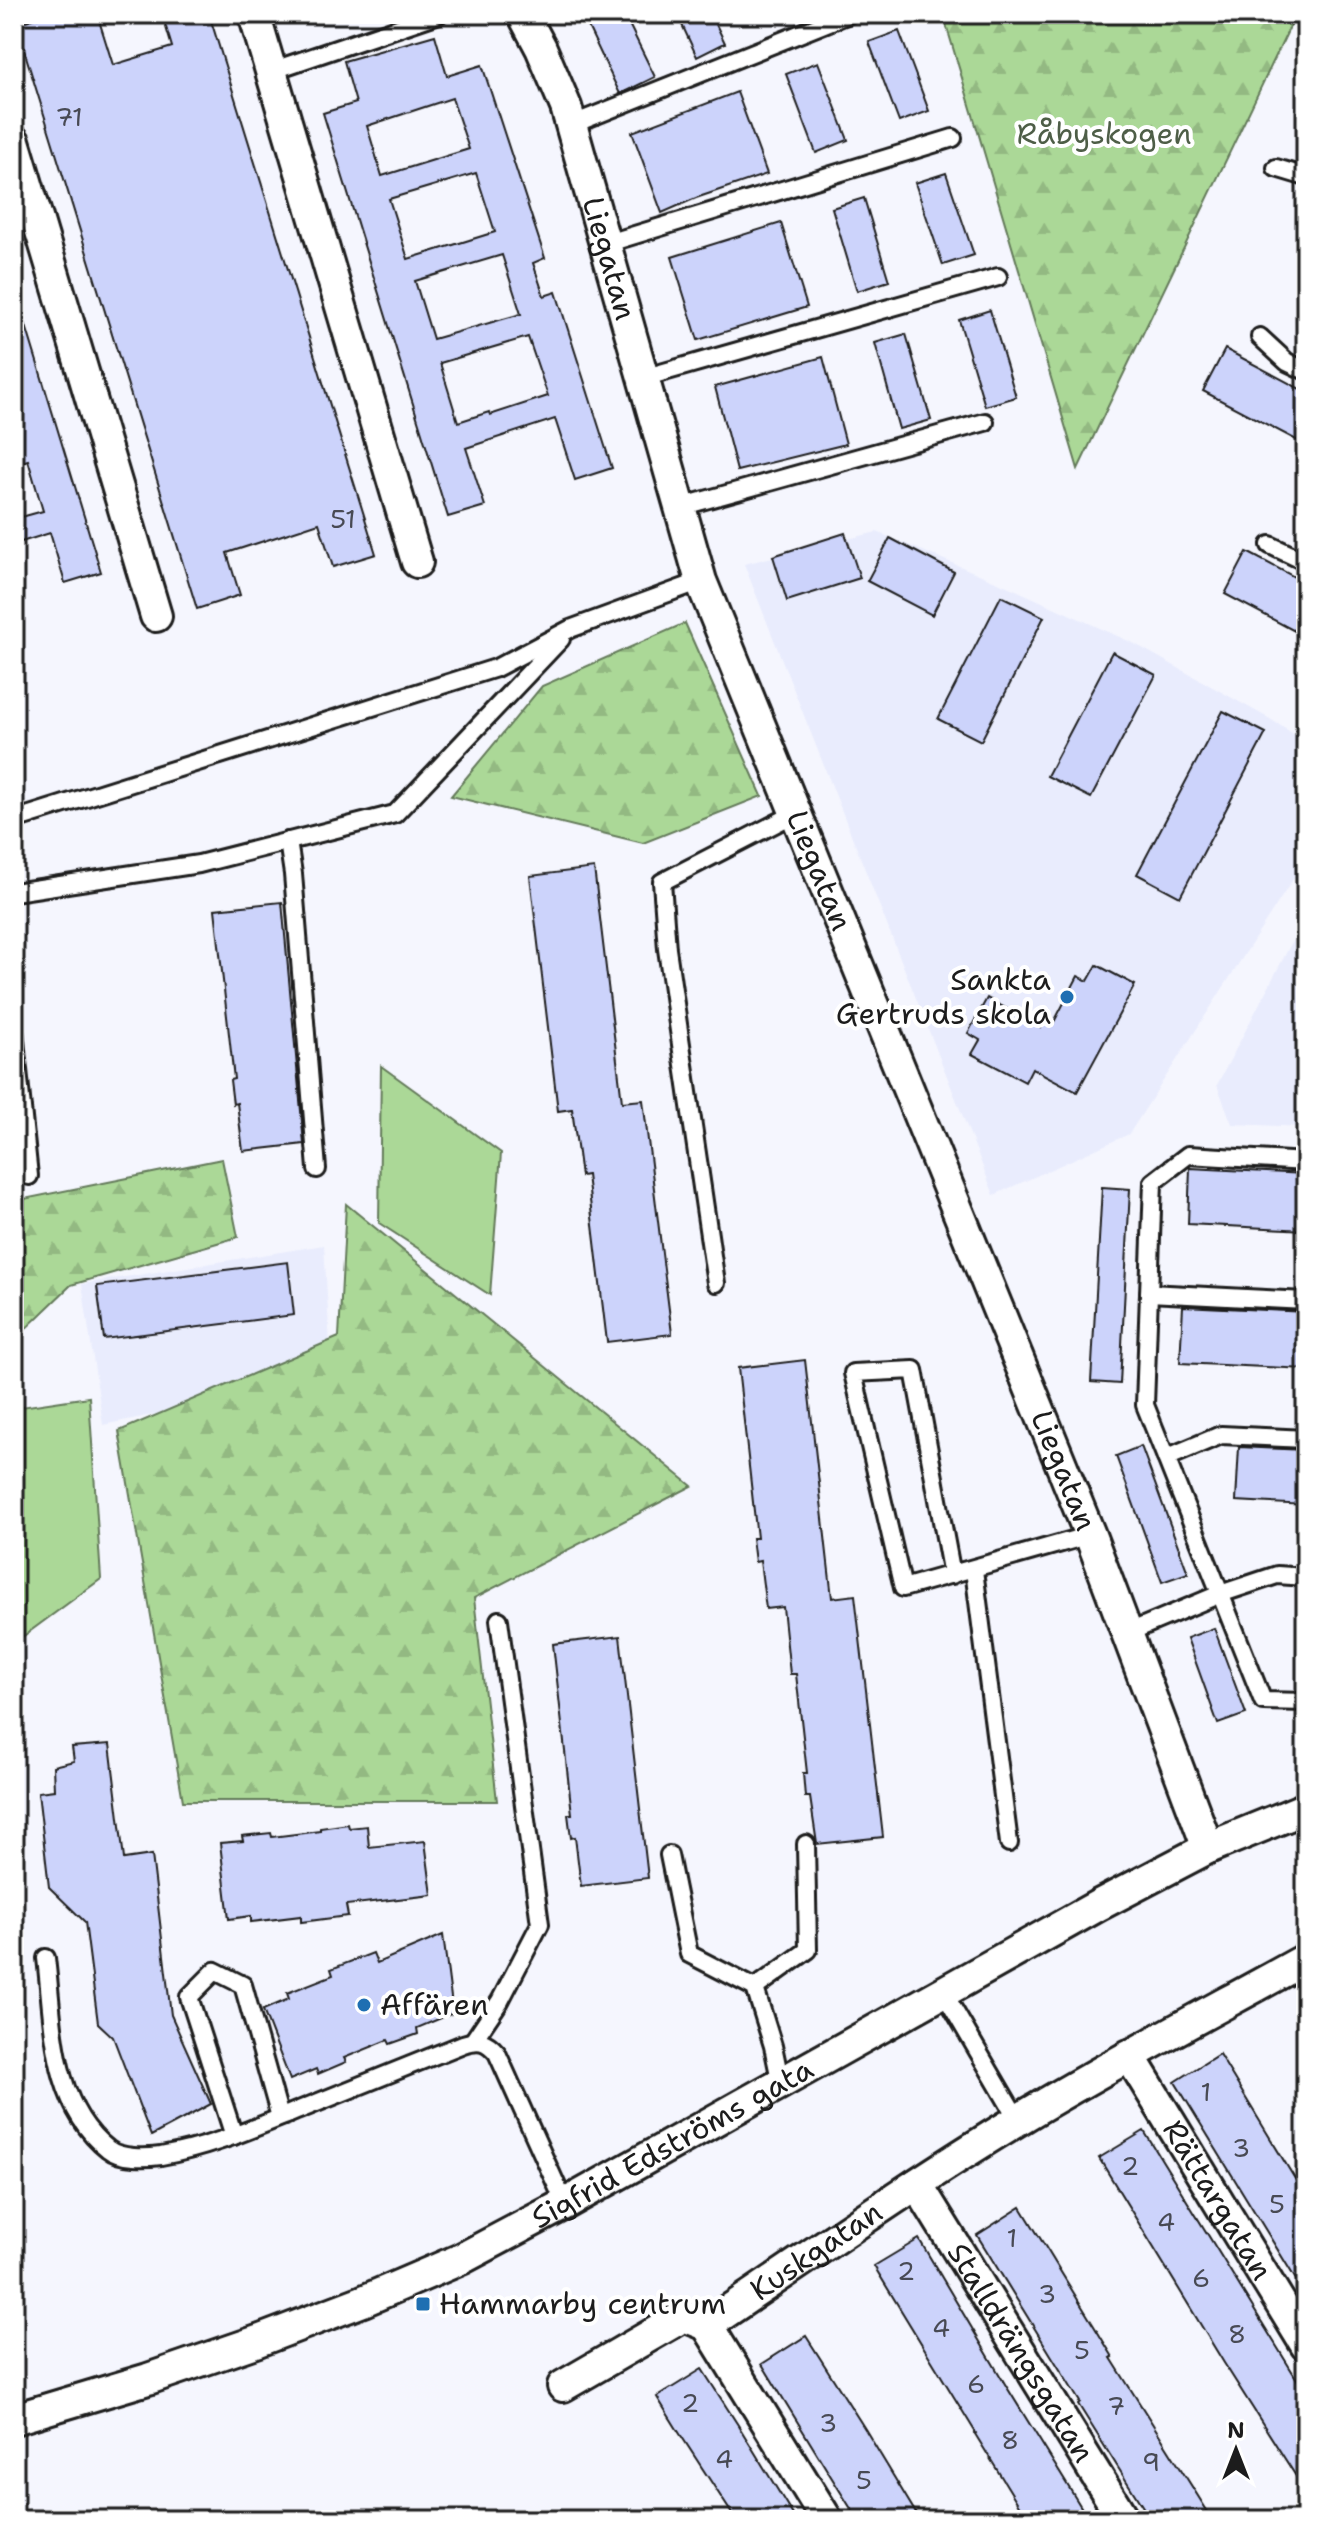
<svg xmlns="http://www.w3.org/2000/svg" width="1320" height="2534" viewBox="0 0 1320 2534" font-family="'Shantell Sans',sans-serif">
	<style>
		.built { fill: #e9ecfd }
		.green { fill: #abd897; stroke: #647a5a; stroke-width: 2 }
		.forest { fill: url(#forest-firs); stroke: #647a5a; stroke-width: 2 }
		.building { fill: #ccd3fb; stroke: #1c1c1c; stroke-width: 2; fill-rule: evenodd }
		.lines { fill: none; stroke-linecap: round; stroke-linejoin: round }
		.lane-casing { stroke: #1c1c1c; stroke-width: 22 }
		.street-casing { stroke: #1c1c1c; stroke-width: 36 }
		.lane { stroke: #fff; stroke-width: 16 }
		.street { stroke: #fff; stroke-width: 30 }
		.poi-dot { fill: #1f6fb2; stroke: #fff; stroke-width: 3 }
		.labels { text-anchor: middle; stroke-width: 8; stroke-linejoin: round; paint-order: stroke }
		.number-label { font-size: 26px; fill: #484a54 }
		.park-label { font-size: 30px; fill: #4e5e47; stroke: #fff }
		.street-label { font-size: 30px; fill: #1c1c1c; stroke: #fff }
		.poi-label { font-size: 30px; fill: #1c1c1c; stroke: #fff; text-anchor: start }
	</style>
	<defs>
		<pattern id="forest-firs" width="22" height="20" patternUnits="userSpaceOnUse" patternTransform="scale(2)"><rect width="22" height="20" fill="#abd897"/><path d="M5 1l3.5 6h-7zM16 11l3.5 6h-7z" fill="#93b982"/></pattern>
	</defs>
	<rect width="100%" height="100%" fill="#f5f6fe"/>
	<filter id="ink" filterUnits="userSpaceOnUse"><feTurbulence type="fractalNoise" baseFrequency=".0125" numOctaves="2"/><feDisplacementMap in="SourceGraphic" scale="16" xChannelSelector="R" yChannelSelector="G"/><feConvolveMatrix kernelMatrix="1 2 1 2 8 2 1 2 1" color-interpolation-filters="sRGB"/></filter>
	<g filter="url(#ink)">
		<g class="built">
			<path d="M 877,532 L 998,582 L 1135,644 L 1270,719 L 1306,742 L 1306,859 L 1129,1134 L 994,1195 L 744,564 Z"/>
			<path d="M 1306,915 L 1306,1127 L 1232,1124 L 1217,1085 Z"/>
			<path d="M 324,1245 L 332,1378 L 103,1425 L 82,1284 Z"/>
		</g>
		<g class="green">
			<path d="M 381,1066 L 501,1153 L 490,1295 L 379,1223 Z"/>
			<path d="M 89,1397 L 101,1579 L 14,1643 L 14,1408 Z"/>
		</g>
		<g class="forest">
			<path d="M 943,14 L 1296,14 L 1078,469 Z"/>
			<path d="M 685,623 L 762,796 L 643,843 L 451,796 L 542,686 Z"/>
			<path d="M 222,1159 L 238,1237 L 71,1285 L 14,1340 L 14,1201 Z"/>
			<path d="M 346,1204 L 692,1486 L 474,1598 L 497,1801 L 183,1801 L 119,1431 L 339,1337 Z"/>
		</g>
		<g class="building">
			<path d="M 48,14 L 97,14 L 113,65 L 172,47 L 162,14 L 209,14 L 376,554 L 333,567 L 319,523 L 227,553 L 240,595 L 197,609 L 16,24 Z"/>
			<path d="M 582,14 L 624,14 L 655,77 L 620,94 Z"/>
			<path d="M 677,14 L 711,14 L 725,43 L 697,57 Z"/>
			<path d="M 899,31 L 929,111 L 899,122 L 869,42 Z"/>
			<path d="M 435,35 L 447,76 L 482,65 L 545,258 L 533,263 L 544,296 L 556,292 L 612,468 L 575,480 L 555,419 L 466,448 L 485,506 L 448,517 L 323,113 L 356,103 L 344,61 ZM 452,98 L 469,149 L 382,176 L 367,126 ZM 476,173 L 495,232 L 408,259 L 389,199 ZM 502,255 L 521,314 L 433,339 L 415,281 ZM 528,337 L 548,396 L 490,415 L 489,412 L 458,422 L 440,363 Z"/>
			<path d="M 818,62 L 848,140 L 816,153 L 786,74 Z"/>
			<path d="M 737,92 L 767,174 L 696,198 L 662,213 L 632,132 Z"/>
			<path d="M 946,173 L 974,255 L 943,265 L 915,183 Z"/>
			<path d="M 864,198 L 889,281 L 857,291 L 832,208 Z"/>
			<path d="M 781,223 L 807,307 L 698,340 L 672,257 Z"/>
			<path d="M 20,306 L 101,572 L 65,583 L 50,533 L 18,543 L 14,529 L 14,519 L 43,511 L 28,460 L 14,464 L 14,439 L 20,437 L 14,416 L 14,307 Z"/>
			<path d="M 990,310 L 1016,397 L 985,406 L 959,320 Z"/>
			<path d="M 906,334 L 931,420 L 899,429 L 875,343 Z"/>
			<path d="M 1225,349 L 1306,392 L 1306,445 L 1203,391 Z"/>
			<path d="M 823,357 L 846,444 L 737,471 L 715,387 Z"/>
			<path d="M 845,533 L 860,578 L 787,601 L 773,556 Z"/>
			<path d="M 890,538 L 954,572 L 932,615 L 867,581 Z"/>
			<path d="M 1247,552 L 1306,583 L 1306,637 L 1225,594 Z"/>
			<path d="M 1001,596 L 1044,617 L 981,741 L 938,719 Z"/>
			<path d="M 1112,652 L 1156,675 L 1091,798 L 1047,776 Z"/>
			<path d="M 1223,711 L 1266,733 L 1180,897 L 1137,874 Z"/>
			<path d="M 594,868 L 622,1102 L 643,1100 L 672,1334 L 607,1342 L 587,1175 L 581,1176 L 572,1109 L 558,1111 L 530,876 Z"/>
			<path d="M 282,902 L 304,1144 L 243,1151 L 237,1103 L 233,1104 L 230,1080 L 234,1079 L 215,909 Z"/>
			<path d="M 1097,965 L 1135,985 L 1077,1092 L 1032,1068 L 1025,1082 L 972,1054 L 980,1040 L 968,1033 L 987,998 L 1040,1027 L 1044,1019 L 1053,1024 L 1078,976 L 1088,981 Z"/>
			<path d="M 1190,1168 L 1306,1174 L 1306,1230 L 1188,1224 Z"/>
			<path d="M 1102,1187 L 1130,1189 L 1120,1384 L 1091,1382 Z"/>
			<path d="M 288,1262 L 294,1315 L 104,1339 L 97,1286 Z"/>
			<path d="M 1183,1306 L 1306,1312 L 1306,1369 L 1180,1363 Z"/>
			<path d="M 805,1360 L 832,1598 L 855,1595 L 883,1837 L 817,1844 L 810,1797 L 805,1797 L 803,1773 L 807,1773 L 796,1674 L 790,1674 L 783,1607 L 766,1609 L 760,1561 L 755,1562 L 752,1538 L 757,1538 L 738,1368 Z"/>
			<path d="M 1141,1446 L 1188,1573 L 1162,1582 L 1116,1456 Z"/>
			<path d="M 1239,1447 L 1306,1450 L 1306,1505 L 1236,1501 Z"/>
			<path d="M 1214,1628 L 1246,1714 L 1218,1724 L 1187,1638 Z"/>
			<path d="M 620,1636 L 648,1878 L 581,1886 L 575,1837 L 571,1838 L 568,1814 L 572,1814 L 553,1644 Z"/>
			<path d="M 110,1744 L 124,1859 L 152,1855 L 171,2015 L 211,2104 L 151,2136 L 113,2037 L 98,2023 L 85,1922 L 49,1887 L 38,1792 L 54,1790 L 53,1766 L 74,1761 L 72,1747 Z"/>
			<path d="M 348,1824 L 349,1828 L 367,1826 L 369,1847 L 425,1841 L 432,1895 L 346,1905 L 348,1916 L 301,1922 L 301,1916 L 251,1922 L 251,1916 L 229,1919 L 220,1843 L 243,1841 L 242,1836 L 271,1833 L 272,1837 L 320,1831 L 320,1828 Z"/>
			<path d="M 443,1935 L 453,2013 L 417,2028 L 418,2034 L 390,2044 L 388,2040 L 344,2058 L 346,2062 L 318,2074 L 316,2069 L 290,2080 L 263,2010 L 289,1999 L 287,1993 L 333,1975 L 331,1969 L 373,1953 L 377,1963 Z"/>
			<path d="M 1219,2054 L 1306,2197 L 1306,2296 L 1175,2082 Z"/>
			<path d="M 1144,2131 L 1306,2394 L 1306,2492 L 1224,2363 L 1099,2158 Z"/>
			<path d="M 1021,2207 L 1113,2357 L 1111,2358 L 1213,2520 L 1151,2520 L 1078,2404 L 1080,2402 L 977,2235 Z"/>
			<path d="M 919,2239 L 1008,2389 L 1089,2520 L 1028,2520 L 975,2434 L 976,2433 L 874,2266 Z"/>
			<path d="M 806,2336 L 865,2429 L 920,2520 L 858,2520 L 830,2475 L 762,2364 Z"/>
			<path d="M 702,2369 L 738,2425 L 796,2520 L 736,2520 L 680,2434 L 657,2397 Z"/>
		</g>
		<g class="lines">
			<g class="lane-casing">
				<g id="lane">
					<path d="M 271,71 L 439,14"/>
					<path d="M 571,125 L 849,14"/>
					<path d="M 1276,168 L 1306,177"/>
					<path d="M 605,244 L 953,138"/>
					<path d="M 1260,337 L 1287,362 L 1306,371"/>
					<path d="M 643,378 L 998,277"/>
					<path d="M 680,507 L 985,422"/>
					<path d="M 1270,545 L 1306,562"/>
					<path d="M 14,820 L 496,668 L 570,629 L 701,581"/>
					<path d="M 288,841 L 293,874 L 317,1169"/>
					<path d="M 14,892 L 199,864 L 395,814 L 561,639"/>
					<path d="M 14,1031 L 29,1176"/>
					<path d="M 1306,1162 L 1188,1155 L 1153,1182 L 1145,1405 L 1263,1701 L 1306,1702"/>
					<path d="M 716,1283 L 667,949 L 662,882 L 796,813"/>
					<path d="M 1149,1293 L 1306,1301"/>
					<path d="M 1166,1458 L 1221,1435 L 1306,1439"/>
					<path d="M 974,1570 L 1009,1843"/>
					<path d="M 952,1575 L 914,1370 L 853,1373 L 903,1588 L 1090,1535"/>
					<path d="M 1127,1633 L 1220,1594 L 1277,1575 L 1306,1577"/>
					<path d="M 669,1855 L 689,1954 L 755,1988 L 773,2046 L 781,2084"/>
					<path d="M 46,1958 C 54,2023 51,2104 108,2149 C 120,2159 146,2158 161,2156 C 209,2148 254,2128 299,2110 C 354,2088 409,2066 463,2044 C 479,2039 486,2040 497,2053 L 565,2204"/>
					<path d="M 755,1988 L 808,1950 L 806,1844"/>
					<path d="M 944,1993 L 1018,2120"/>
					<path d="M 473,2041 L 500,2001 L 540,1924 L 499,1620"/>
					<path d="M 234,2136 L 189,1997 L 215,1971 L 243,1985 L 280,2117"/>
				</g>
			</g>
			<g class="street-casing">
				<g id="street">
					<path d="M 254,14 L 417,562"/>
					<path id="s1" d="M 523,14 L 541,48 L 566,107 L 701,581 L 1090,1535 L 1208,1848"/>
					<path d="M 14,141 L 156,616"/>
					<path id="s2" d="M 1129,2055 L 1306,2345"/>
					<path id="s3" d="M 917,2184 L 1124,2520"/>
					<path id="s4" d="M 707,2325 C 810,2256 912,2184 1018,2120 C 1112,2063 1210,2012 1306,1959"/>
					<path d="M 707,2325 L 827,2520"/>
					<path d="M 563,2386 L 684,2316 L 707,2325"/>
					<path id="s5" d="M 14,2419 L 148,2379 L 258,2341 L 363,2301 L 461,2259 L 565,2204 L 1099,1905 L 1208,1848 L 1306,1808"/>
				</g>
			</g>
			<use href="#lane" class="lane"/>
			<use href="#street" class="street"/>
		</g>
	</g>
	<g class="poi-dot">
		<circle cx="1067" cy="997" r="8"/>
		<circle cx="364" cy="2005" r="8"/>
		<rect x="415" y="2296" width="16" height="16" rx="4"/>
	</g>
	<g class="labels">
		<g class="number-label">
			<text x="69" y="126">71</text>
			<text x="343" y="528">51</text>
			<text x="1206" y="2101">1</text>
			<text x="1241" y="2157">3</text>
			<text x="1130" y="2175">2</text>
			<text x="1277" y="2213">5</text>
			<text x="1166" y="2231">4</text>
			<text x="1012" y="2247">1</text>
			<text x="906" y="2280">2</text>
			<text x="1201" y="2287">6</text>
			<text x="1047" y="2303">3</text>
			<text x="941" y="2337">4</text>
			<text x="1237" y="2343">8</text>
			<text x="1082" y="2359">5</text>
			<text x="976" y="2393">6</text>
			<text x="690" y="2412">2</text>
			<text x="1116" y="2415">7</text>
			<text x="828" y="2432">3</text>
			<text x="1010" y="2449">8</text>
			<text x="724" y="2468">4</text>
			<text x="1151" y="2471">9</text>
			<text x="864" y="2489">5</text>
		</g>
		<g class="park-label">
			<text x="1104" y="144">Råbyskogen</text>
		</g>
		<g class="street-label">
			<text dy="10" stroke="none"><textPath href="#s1" startOffset="260">Liegatan</textPath></text>
			<text dy="10" stroke="none"><textPath href="#s1" startOffset="908">Liegatan</textPath></text>
			<text dy="10" stroke="none"><textPath href="#s1" startOffset="1556">Liegatan</textPath></text>
			<text dy="10" stroke="none"><textPath href="#s5" startOffset="716">Sigfrid Edströms gata</textPath></text>
			<text dy="10" stroke="none"><textPath href="#s2" startOffset="170">Rättargatan</textPath></text>
			<text dy="10" stroke="none"><textPath href="#s4" startOffset="132">Kuskgatan</textPath></text>
			<text dy="10" stroke="none"><textPath href="#s3" startOffset="198">Stalldrängsgatan</textPath></text>
		</g>
		<g class="poi-label">
			<text x="1051" y="990" text-anchor="end">Sankta<tspan x="1051" dy="34">Gertruds skola</tspan></text>
			<text x="380" y="2015">Affären</text>
			<text x="439" y="2314">Hammarby centrum</text>
		</g>
	</g>
	<rect width="1320" height="2534" fill="none" stroke="#fff" stroke-width="48"/>
	<rect x="24" y="24" width="1272" height="2486" fill="none" stroke="#1c1c1c" stroke-width="3" filter="url(#ink)"/>
	<g transform="translate(1236 2450)" stroke="#ffffff" stroke-width="6" paint-order="stroke">
	<path d="M0-6L14 30L0 20L-14 30Z" fill="#1c1c1c"/>
	<text y="-12" font-size="22" font-weight="bold" text-anchor="middle" fill="#1c1c1c">N</text>
	</g>
</svg>
